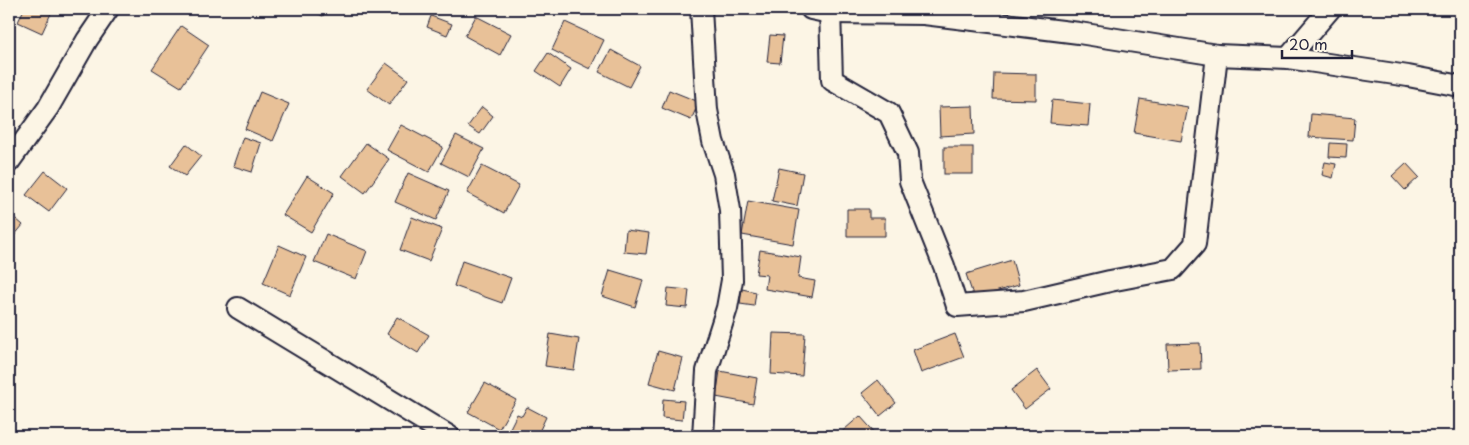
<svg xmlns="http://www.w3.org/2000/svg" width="1469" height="445" viewBox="0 0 1469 445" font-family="'Playpen Sans',sans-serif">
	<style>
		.building { fill: #e8c198; stroke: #22223b }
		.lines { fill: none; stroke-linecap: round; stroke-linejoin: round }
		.street-casing { stroke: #22223b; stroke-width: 24 }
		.street { stroke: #fcf5e5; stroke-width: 20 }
	</style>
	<rect width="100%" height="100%" fill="#fcf5e5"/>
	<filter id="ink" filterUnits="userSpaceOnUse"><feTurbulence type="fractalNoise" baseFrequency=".02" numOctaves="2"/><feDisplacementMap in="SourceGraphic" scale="10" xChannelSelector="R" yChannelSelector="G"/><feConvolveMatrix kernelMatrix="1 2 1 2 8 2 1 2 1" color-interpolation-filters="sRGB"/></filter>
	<g filter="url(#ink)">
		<g class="building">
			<path d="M 24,9 L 53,9 L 42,33 L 18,22 Z"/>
			<path d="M 308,9 L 326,9 L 323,16 Z"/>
			<path d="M 431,16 L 452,24 L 447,35 L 427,27 Z"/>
			<path d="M 476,16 L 511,34 L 500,55 L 465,36 Z"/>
			<path d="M 565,22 L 604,40 L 590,69 L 552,50 Z"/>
			<path d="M 181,26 L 209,45 L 181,87 L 152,69 Z"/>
			<path d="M 770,35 L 783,36 L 780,63 L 767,62 Z"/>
			<path d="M 611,50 L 640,66 L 629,87 L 599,72 Z"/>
			<path d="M 548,53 L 571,69 L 560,87 L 536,71 Z"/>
			<path d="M 386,63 L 408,79 L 389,105 L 367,89 Z"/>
			<path d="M 994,73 L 1036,74 L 1036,100 L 993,99 Z"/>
			<path d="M 669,90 L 699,102 L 691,120 L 662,108 Z"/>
			<path d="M 260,92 L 289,104 L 273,141 L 245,129 Z"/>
			<path d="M 1140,99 L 1188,107 L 1181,141 L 1134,133 Z"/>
			<path d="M 1052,100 L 1090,104 L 1088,126 L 1050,123 Z"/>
			<path d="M 973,106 L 974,134 L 940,136 L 939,107 Z"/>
			<path d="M 482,107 L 493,116 L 480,134 L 468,126 Z"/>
			<path d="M 1311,114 L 1355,118 L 1353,140 L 1309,137 Z"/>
			<path d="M 401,125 L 443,147 L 429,172 L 387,150 Z"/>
			<path d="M 456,135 L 484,149 L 469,177 L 441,163 Z"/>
			<path d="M 243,137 L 261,143 L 252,172 L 233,166 Z"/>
			<path d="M 366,143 L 389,159 L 365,193 L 342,176 Z"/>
			<path d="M 1330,143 L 1347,144 L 1346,158 L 1329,157 Z"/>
			<path d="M 186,144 L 201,156 L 185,176 L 170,166 Z"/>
			<rect x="944" y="147" width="29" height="27"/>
			<path d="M 1325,162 L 1336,164 L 1333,178 L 1322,175 Z"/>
			<path d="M 1406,163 L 1419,177 L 1405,190 L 1392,176 Z"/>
			<path d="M 482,166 L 519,185 L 504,213 L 467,193 Z"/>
			<path d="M 779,168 L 803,173 L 797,206 L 772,201 Z"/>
			<path d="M 45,171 L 67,188 L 49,212 L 26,195 Z"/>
			<path d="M 408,173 L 449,191 L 436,220 L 395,202 Z"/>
			<path d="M 307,176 L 334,193 L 311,232 L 283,215 Z"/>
			<path d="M 748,201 L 799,210 L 793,244 L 742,235 Z"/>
			<path d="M 847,209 L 869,209 L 869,218 L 885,218 L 885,236 L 847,236 Z"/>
			<path d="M 9,213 L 23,225 L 9,242 Z"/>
			<path d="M 412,217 L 442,229 L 429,261 L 400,250 Z"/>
			<path d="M 626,230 L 649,233 L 646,254 L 624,252 Z"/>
			<path d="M 326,234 L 367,251 L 356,279 L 314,262 Z"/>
			<path d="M 279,245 L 306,257 L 290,295 L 263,283 Z"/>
			<path d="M 760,250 L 801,257 L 798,278 L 815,281 L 812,297 L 765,289 L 767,275 L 756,274 Z"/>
			<path d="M 1012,260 L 1019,285 L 974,298 L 966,274 Z"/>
			<path d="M 462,261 L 511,278 L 502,303 L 454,286 Z"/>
			<path d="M 610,270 L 643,280 L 635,307 L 602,296 Z"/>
			<path d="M 668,288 L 689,290 L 687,308 L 666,306 Z"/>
			<path d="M 742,289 L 756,292 L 754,306 L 740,304 Z"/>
			<path d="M 397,317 L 429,335 L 418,353 L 387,334 Z"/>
			<path d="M 773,333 L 805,334 L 802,376 L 771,374 Z"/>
			<path d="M 550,334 L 579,339 L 574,370 L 545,366 Z"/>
			<path d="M 955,334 L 964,357 L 921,373 L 913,350 Z"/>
			<path d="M 1200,343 L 1201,369 L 1168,370 L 1167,344 Z"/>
			<path d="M 658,351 L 683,358 L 675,390 L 649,383 Z"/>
			<path d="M 1037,370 L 1051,389 L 1025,409 L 1011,390 Z"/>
			<path d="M 720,371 L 757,378 L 753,404 L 716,397 Z"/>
			<path d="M 878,380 L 896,403 L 880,416 L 862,393 Z"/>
			<path d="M 485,383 L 516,400 L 499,429 L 468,412 Z"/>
			<path d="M 663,399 L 684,401 L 682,420 L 662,418 Z"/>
			<path d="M 527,407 L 546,417 L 537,436 L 525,436 L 510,428 L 517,414 L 522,416 Z"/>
			<path d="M 860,416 L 878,436 L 837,436 Z"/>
		</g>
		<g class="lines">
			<g class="street-casing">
				<g id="street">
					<path d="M 701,9 L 707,110 L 713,141 L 724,174 L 730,210 L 732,280 L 727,308 L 707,371 L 703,436"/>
					<path d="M 811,9 L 830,13 L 924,14 L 1079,33 L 1217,55 L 1288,58 L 1408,76 L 1460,86"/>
					<path d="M 830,9 L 832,80 L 889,113 L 908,153 L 910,181 L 944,266 L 957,306 L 1024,301 L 1110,281 L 1173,269 L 1195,244 L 1217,55"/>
					<path d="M 1288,58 L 1330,9"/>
					<path d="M 9,162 L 48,108 L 87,40 L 108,9"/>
					<path d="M 238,308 L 449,436"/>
				</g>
			</g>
			<use href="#street" class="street"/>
		</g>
	</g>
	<rect width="1469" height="445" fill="none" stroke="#fcf5e5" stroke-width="30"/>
	<rect x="15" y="15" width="1439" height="415" fill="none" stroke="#22223b" stroke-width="2" filter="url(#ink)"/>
	<path d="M1282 50v8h70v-8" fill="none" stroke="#22223b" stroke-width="2.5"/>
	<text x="1289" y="50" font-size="15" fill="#22223b" stroke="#fcf5e5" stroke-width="4" paint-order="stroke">20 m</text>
</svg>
